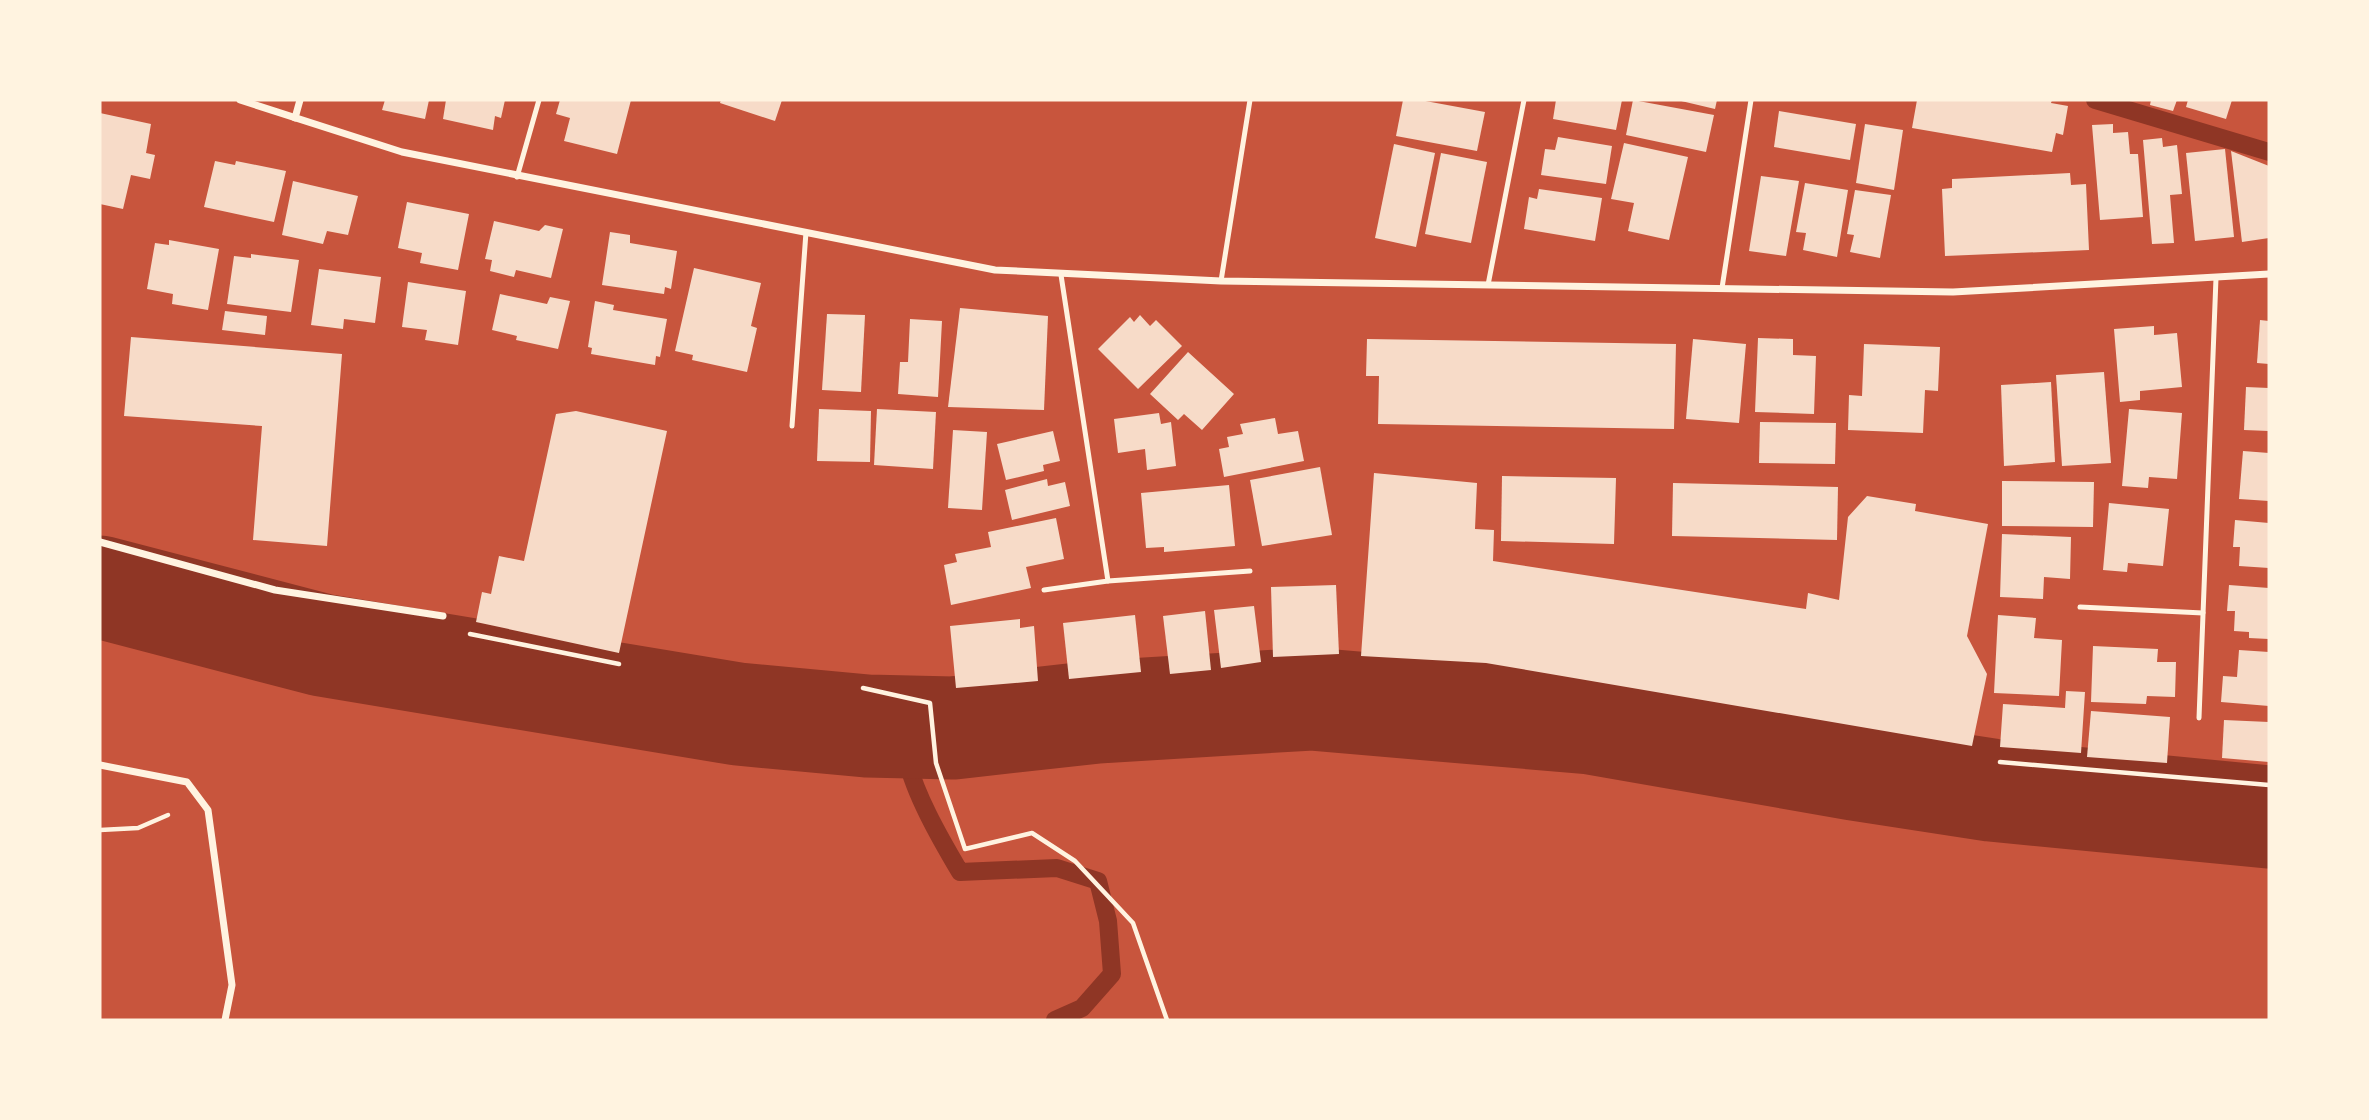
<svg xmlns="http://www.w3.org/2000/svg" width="2369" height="1120" viewBox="0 0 2369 1120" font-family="Raleway,sans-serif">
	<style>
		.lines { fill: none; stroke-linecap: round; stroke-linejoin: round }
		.stream { stroke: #8f3625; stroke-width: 18 }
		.river { stroke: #8f3625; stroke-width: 103 }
		.building { fill: #f7dbc8 }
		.path { stroke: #fff3e0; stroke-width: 4.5 }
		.service { stroke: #fff3e0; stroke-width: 5 }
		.minor { stroke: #fff3e0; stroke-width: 7 }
	</style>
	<rect width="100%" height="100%" fill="#c8553d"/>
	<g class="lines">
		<g class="stream">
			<path d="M 2095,100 L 2269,152"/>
			<path d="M 905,727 C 906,736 905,745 906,754 C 912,790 941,840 960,872 L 1057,868 L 1098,881 L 1108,921 L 1112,974 L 1082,1008 L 1055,1020"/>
		</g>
		<path class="river" d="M 100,587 L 322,645 L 738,714 L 867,726 L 953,728 L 1097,712 L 1311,699 L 1591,723 L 1854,769 L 1991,790 L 2269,817"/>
	</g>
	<g class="building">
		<path d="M 385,100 L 429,100 L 425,119 L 382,110 Z"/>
		<path d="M 446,100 L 505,100 L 501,118 L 495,116 L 493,130 L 443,119 Z"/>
		<path d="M 560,100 L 631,100 L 617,154 L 564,141 L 570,118 L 556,114 Z"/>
		<path d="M 721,100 L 782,100 L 775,121 L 720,103 Z"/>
		<path d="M 1403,100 L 1420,100 L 1485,112 L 1477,151 L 1396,136 Z"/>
		<path d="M 1556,100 L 1622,100 L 1616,130 L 1553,119 Z"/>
		<path d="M 1633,100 L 1714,115 L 1706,152 L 1626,135 Z"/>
		<path d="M 1677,100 L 1717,100 L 1715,109 Z"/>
		<path d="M 1917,100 L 2052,100 L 2051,103 L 2068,106 L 2063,135 L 2056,133 L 2052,152 L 1912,128 Z"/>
		<path d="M 2151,100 L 2177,100 L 2173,111 L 2150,105 Z"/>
		<path d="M 2188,100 L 2232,100 L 2226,119 L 2186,107 Z"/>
		<path d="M 1779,111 L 1856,124 L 1850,160 L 1774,147 Z"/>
		<path d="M 100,113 L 151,124 L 146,153 L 155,155 L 150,179 L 131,175 L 123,209 L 100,204 Z"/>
		<path d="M 1865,124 L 1903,130 L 1894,190 L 1856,183 Z"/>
		<path d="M 2113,124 L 2113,133 L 2128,132 L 2130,154 L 2138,154 L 2143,217 L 2100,220 L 2092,125 Z"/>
		<path d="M 1558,137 L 1612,146 L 1606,184 L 1541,175 L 1545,149 L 1555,150 Z"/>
		<path d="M 2162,138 L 2163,147 L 2177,145 L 2182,194 L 2170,195 L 2174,243 L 2152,244 L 2143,140 Z"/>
		<path d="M 1624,143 L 1688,157 L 1669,240 L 1628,231 L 1634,203 L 1611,199 Z"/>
		<path d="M 1394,144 L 1435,153 L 1416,247 L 1375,238 Z"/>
		<path d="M 2225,149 L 2234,237 L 2195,241 L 2186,153 Z"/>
		<path d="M 2231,151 L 2269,166 L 2269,238 L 2242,242 Z"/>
		<path d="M 1441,153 L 1487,162 L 1471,243 L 1425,234 Z"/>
		<path d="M 215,161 L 235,165 L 236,161 L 286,171 L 274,222 L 204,207 Z"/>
		<path d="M 2070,173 L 2071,185 L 2086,184 L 2089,250 L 1945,256 L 1942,189 L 1952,188 L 1952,179 Z"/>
		<path d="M 1761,176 L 1799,181 L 1786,256 L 1749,251 Z"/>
		<path d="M 293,181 L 358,196 L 348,235 L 327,231 L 323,244 L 282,235 Z"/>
		<path d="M 1805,183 L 1848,190 L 1837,257 L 1803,250 L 1806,233 L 1796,232 Z"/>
		<path d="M 1539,189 L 1602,198 L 1595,241 L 1524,229 L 1529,197 L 1537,199 Z"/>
		<path d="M 1855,190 L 1891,195 L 1880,258 L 1850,252 L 1854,235 L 1847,234 Z"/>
		<path d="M 407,202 L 469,214 L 458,270 L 420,263 L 422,253 L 398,248 Z"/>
		<path d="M 494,221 L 539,231 L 545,225 L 563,229 L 551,278 L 516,270 L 514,277 L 490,271 L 492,260 L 485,259 Z"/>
		<path d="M 610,232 L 630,235 L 630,243 L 677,251 L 671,289 L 665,287 L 664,294 L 602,285 Z"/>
		<path d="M 169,240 L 219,249 L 208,310 L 172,304 L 173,294 L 147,289 L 155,243 L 169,245 Z"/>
		<path d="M 251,254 L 299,260 L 291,312 L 227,304 L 234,256 L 251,258 Z"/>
		<path d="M 694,268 L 761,283 L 751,326 L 757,328 L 747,372 L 692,360 L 693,355 L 675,351 Z"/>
		<path d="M 319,269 L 381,277 L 375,323 L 344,319 L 343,329 L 311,325 Z"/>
		<path d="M 408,282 L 466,291 L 458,345 L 425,340 L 427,330 L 402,327 Z"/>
		<path d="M 500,294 L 547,304 L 550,297 L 570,301 L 558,349 L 516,340 L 517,336 L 492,330 Z"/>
		<path d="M 595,301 L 614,305 L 613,310 L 667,319 L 660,357 L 656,356 L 655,365 L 591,354 L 592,348 L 588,347 Z"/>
		<path d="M 960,308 L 1048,316 L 1044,410 L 948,407 Z"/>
		<path d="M 225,311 L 267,316 L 265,335 L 222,330 Z"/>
		<path d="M 827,314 L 865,315 L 861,392 L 822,390 Z"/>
		<path d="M 1140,315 L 1150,326 L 1156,320 L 1182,346 L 1138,389 L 1098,349 L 1130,317 L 1134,322 Z"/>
		<path d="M 910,319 L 942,321 L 938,397 L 898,394 L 900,362 L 908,362 Z"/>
		<path d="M 2260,320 L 2269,321 L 2269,364 L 2257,363 Z"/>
		<path d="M 2154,326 L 2154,335 L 2177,333 L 2182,387 L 2140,391 L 2140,400 L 2120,402 L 2114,329 Z"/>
		<path d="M 131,337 L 342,354 L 327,546 L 253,540 L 262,426 L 124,416 Z"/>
		<path d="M 1758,338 L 1793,339 L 1793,355 L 1816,356 L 1814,414 L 1755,412 Z"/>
		<path d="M 1367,339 L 1676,344 L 1674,429 L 1378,424 L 1379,376 L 1366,376 Z"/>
		<path d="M 1693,339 L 1746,344 L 1739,423 L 1686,419 Z"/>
		<path d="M 1864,344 L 1940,347 L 1938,391 L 1925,390 L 1923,433 L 1848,430 L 1849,395 L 1862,396 Z"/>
		<path d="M 1188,352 L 1234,394 L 1202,430 L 1184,414 L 1178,420 L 1150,394 Z"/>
		<path d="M 2104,372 L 2111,463 L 2062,466 L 2056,375 Z"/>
		<path d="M 2051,382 L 2055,462 L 2004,466 L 2001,385 Z"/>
		<path d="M 2246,387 L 2269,388 L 2269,431 L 2244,430 Z"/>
		<path d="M 819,409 L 871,411 L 870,462 L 817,461 Z"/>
		<path d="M 877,409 L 936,412 L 933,469 L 874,465 Z"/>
		<path d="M 2129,409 L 2182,413 L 2177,479 L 2149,477 L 2148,488 L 2122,486 Z"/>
		<path d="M 576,411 L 667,431 L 619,653 L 476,622 L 482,592 L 491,594 L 499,556 L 524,561 L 556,414 Z"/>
		<path d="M 1159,413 L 1161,424 L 1171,422 L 1176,466 L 1147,470 L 1145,449 L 1118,453 L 1114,419 Z"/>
		<path d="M 1275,418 L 1278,434 L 1298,431 L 1304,461 L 1224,477 L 1219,449 L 1229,447 L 1227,437 L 1243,434 L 1240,424 Z"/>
		<path d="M 1760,422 L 1836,423 L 1835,464 L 1759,463 Z"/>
		<path d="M 953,430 L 987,432 L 982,510 L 948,508 Z"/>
		<path d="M 1053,431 L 1060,461 L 1043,465 L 1044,471 L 1006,480 L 997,444 Z"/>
		<path d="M 2243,451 L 2269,453 L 2269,501 L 2239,499 Z"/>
		<path d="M 1320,467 L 1332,535 L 1262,546 L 1250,480 Z"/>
		<path d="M 1374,473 L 1477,483 L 1475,529 L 1494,530 L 1493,561 L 1806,609 L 1808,593 L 1839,600 L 1848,517 L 1867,496 L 1916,504 L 1915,511 L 1988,524 L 1967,636 L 1987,674 L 1972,746 L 1486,663 L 1361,656 Z"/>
		<path d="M 1502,476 L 1616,478 L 1614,544 L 1501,541 Z"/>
		<path d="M 1047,479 L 1048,486 L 1065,482 L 1070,506 L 1012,520 L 1005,490 Z"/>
		<path d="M 2002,481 L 2094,482 L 2093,527 L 2002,526 Z"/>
		<path d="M 1673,483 L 1838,487 L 1837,540 L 1672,536 Z"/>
		<path d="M 1229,485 L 1235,546 L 1164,552 L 1164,547 L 1146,548 L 1141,493 Z"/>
		<path d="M 2109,503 L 2169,509 L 2163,566 L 2128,563 L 2127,572 L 2103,570 Z"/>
		<path d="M 1056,518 L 1064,559 L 1026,567 L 1031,588 L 951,605 L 944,565 L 957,562 L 955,554 L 991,547 L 988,532 Z"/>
		<path d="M 2235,520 L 2269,523 L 2269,568 L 2239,566 L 2240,547 L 2233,547 Z"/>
		<path d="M 2002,534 L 2071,537 L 2070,579 L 2044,577 L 2043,599 L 2000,597 Z"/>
		<path d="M 1336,585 L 1339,654 L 1273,657 L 1271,587 Z"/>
		<path d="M 2229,585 L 2269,588 L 2269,639 L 2249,638 L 2249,632 L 2234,631 L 2235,611 L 2227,611 Z"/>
		<path d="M 1254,606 L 1261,662 L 1221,668 L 1214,610 Z"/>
		<path d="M 1205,611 L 1211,670 L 1170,674 L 1163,616 Z"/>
		<path d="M 1135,615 L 1141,672 L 1069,679 L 1063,623 Z"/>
		<path d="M 1998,615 L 2036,618 L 2034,638 L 2062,640 L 2059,696 L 1994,693 Z"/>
		<path d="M 1020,619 L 1020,628 L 1034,626 L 1038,681 L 956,688 L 950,626 Z"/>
		<path d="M 2093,646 L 2158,649 L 2157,662 L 2176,662 L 2175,697 L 2147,696 L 2146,704 L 2091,702 Z"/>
		<path d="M 2239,650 L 2269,652 L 2269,706 L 2221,702 L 2223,676 L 2237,677 Z"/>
		<path d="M 2066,691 L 2085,692 L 2081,753 L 2000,747 L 2003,704 L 2065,708 Z"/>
		<path d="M 2091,711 L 2170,717 L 2167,763 L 2087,757 Z"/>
		<path d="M 2224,720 L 2269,722 L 2269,762 L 2222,758 Z"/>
	</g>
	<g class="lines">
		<g class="path">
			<path d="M 470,634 L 619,664"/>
			<path d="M 863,688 L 930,703 L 936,763 L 965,849 L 1032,833 L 1075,861 L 1133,923 L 1167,1020"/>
			<path d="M 2000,762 L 2269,785"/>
			<path d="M 100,830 L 138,828 L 168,815"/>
		</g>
		<g class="service">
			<path d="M 517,177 L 539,100"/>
			<path d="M 1221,281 L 1250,100"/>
			<path d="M 1488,285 L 1524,100"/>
			<path d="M 1722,288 L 1751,100"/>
			<path d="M 792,426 L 806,232"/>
			<path d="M 1108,581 L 1250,571"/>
			<path d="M 1044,590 L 1108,581 L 1061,275"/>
			<path d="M 2080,607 L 2203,613"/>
			<path d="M 2199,718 L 2216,278"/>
		</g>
		<g class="minor">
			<path d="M 240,100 L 402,152 L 995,270 L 1221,281 L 1953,292 L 2269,274"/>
			<path d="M 295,118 L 300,100"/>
			<path d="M 100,542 L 275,590 L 443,616"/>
			<path d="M 100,765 L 187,782 L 208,810 L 232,985 L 225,1020"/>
		</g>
	</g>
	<rect width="2369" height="1120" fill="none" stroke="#fff3e0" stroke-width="203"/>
</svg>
